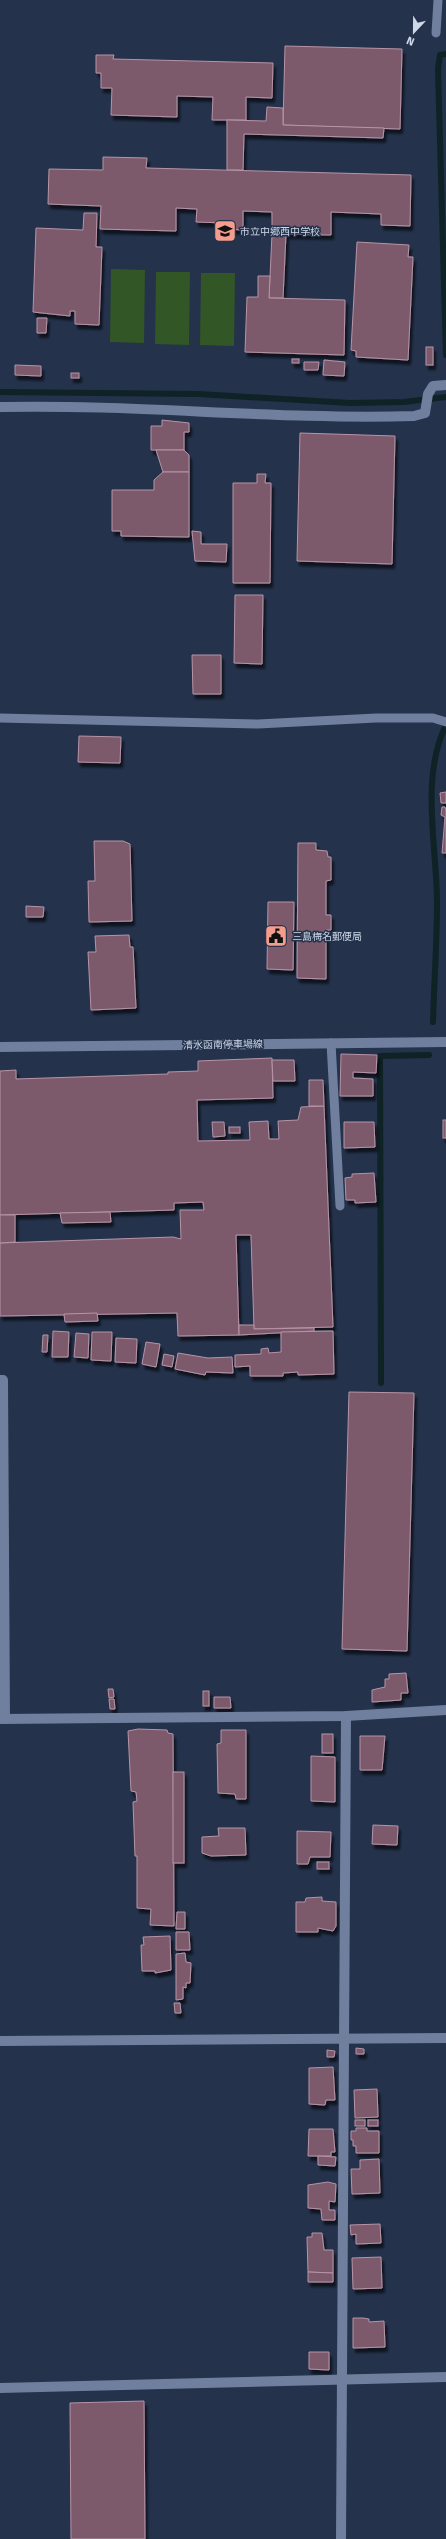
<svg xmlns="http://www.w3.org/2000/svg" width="446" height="2539" viewBox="0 0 446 2539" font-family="'Fira Sans','Noto Sans JP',sans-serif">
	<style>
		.green { fill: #325626 }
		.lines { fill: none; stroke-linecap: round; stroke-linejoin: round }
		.stream { stroke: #0f2226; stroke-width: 6 }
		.building { fill: #7b5a6c; stroke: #b794a7; filter: url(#shadow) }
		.service { stroke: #6f7f9d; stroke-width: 9 }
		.minor { stroke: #6f7f9d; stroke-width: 10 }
		.secondary { stroke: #6f7f9d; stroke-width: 10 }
		.labels { text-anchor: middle; stroke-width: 3; stroke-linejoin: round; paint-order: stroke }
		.poi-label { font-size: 10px; fill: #ced8e8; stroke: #24324c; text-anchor: start }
		.street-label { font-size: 10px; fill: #ced8e8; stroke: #24324c }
	</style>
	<defs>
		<filter id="shadow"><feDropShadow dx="2.5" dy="4.5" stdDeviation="1" flood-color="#0009"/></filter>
	</defs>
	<rect width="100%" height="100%" fill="#24324c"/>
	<g class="green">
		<path d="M 111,269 L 145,270 L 144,343 L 110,342 Z"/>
		<path d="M 156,272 L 190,272 L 189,345 L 155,344 Z"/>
		<path d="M 201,273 L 235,273 L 234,346 L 200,345 Z"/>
	</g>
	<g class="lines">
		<g class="stream">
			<path d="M 446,54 L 440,55 L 438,69 L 446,355"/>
			<path d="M 0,392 L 198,394 L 350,403 L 404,402 L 446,397"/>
			<path d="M 433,1022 C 434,983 437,943 437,903 C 437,847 420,777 446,725"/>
			<path d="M 381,1383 L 380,1056 L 429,1055"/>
		</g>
	</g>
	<g class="building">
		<path d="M 285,46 L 402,49 L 400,129 L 283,125 Z"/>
		<path d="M 96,55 L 114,55 L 113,59 L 273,63 L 272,98 L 246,97 L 246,120 L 212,120 L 213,97 L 177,96 L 177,117 L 111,115 L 112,88 L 101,88 L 101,73 L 96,73 Z"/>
		<path d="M 267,107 L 283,108 L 283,125 L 384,128 L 383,138 L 244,134 L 243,170 L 227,170 L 227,120 L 266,121 Z"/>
		<path d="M 103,157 L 147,158 L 146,168 L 411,175 L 410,226 L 381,225 L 381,214 L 331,212 L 331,235 L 272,234 L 272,212 L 243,211 L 243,230 L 226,229 L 226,223 L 196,222 L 197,209 L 176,208 L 176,231 L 100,229 L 101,206 L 48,204 L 49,169 L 103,170 Z"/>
		<path d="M 84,213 L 97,213 L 96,247 L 102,247 L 99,325 L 75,324 L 75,311 L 70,311 L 70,316 L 33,312 L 36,228 L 83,230 Z"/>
		<path d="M 272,234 L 286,234 L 283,298 L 269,298 Z"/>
		<path d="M 357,242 L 409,245 L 408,257 L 413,257 L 408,360 L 356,357 L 356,351 L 351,350 Z"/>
		<path d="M 258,276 L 270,276 L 269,298 L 345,300 L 344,355 L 245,352 L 247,297 L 258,297 Z"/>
		<path d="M 37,318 L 47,318 L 46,333 L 37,333 Z"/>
		<rect x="426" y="347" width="7" height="18"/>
		<rect x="292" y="359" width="7" height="4"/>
		<path d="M 324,360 L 345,362 L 344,376 L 323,375 Z"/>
		<path d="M 304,362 L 319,362 L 318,370 L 304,370 Z"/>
		<path d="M 15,365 L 41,366 L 41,376 L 15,375 Z"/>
		<rect x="71" y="373" width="8" height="5"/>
		<path d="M 162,420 L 189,423 L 189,432 L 184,432 L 184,450 L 151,450 L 151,426 L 162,426 Z"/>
		<path d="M 300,433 L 395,436 L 392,564 L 297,561 Z"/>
		<path d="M 156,450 L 184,450 L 189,455 L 189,472 L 163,472 Z"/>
		<path d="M 163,472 L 189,472 L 189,537 L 121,536 L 121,531 L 112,531 L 112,490 L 154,490 L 154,480 Z"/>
		<path d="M 257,474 L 266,474 L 265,483 L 271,483 L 270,583 L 233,583 L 233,483 L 257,483 Z"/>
		<path d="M 192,531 L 201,532 L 201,544 L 227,544 L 226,562 L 195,561 Z"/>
		<path d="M 235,595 L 263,595 L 262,664 L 234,663 Z"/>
		<path d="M 192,655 L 221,655 L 221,694 L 193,694 Z"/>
		<path d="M 79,736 L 121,737 L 120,763 L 78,762 Z"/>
		<path d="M 446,792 L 446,803 L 441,803 L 440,793 Z"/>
		<path d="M 442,807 L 445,807 L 446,811 L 446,853 L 442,853 L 445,817 L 441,815 Z"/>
		<path d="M 94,841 L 123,841 L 130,844 L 132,921 L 89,922 L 88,881 L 95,881 Z"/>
		<path d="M 298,843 L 316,843 L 316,850 L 327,851 L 328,857 L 331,857 L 331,880 L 326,881 L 326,915 L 331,915 L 331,930 L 326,930 L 326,979 L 297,978 Z"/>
		<path d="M 268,902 L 294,902 L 293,970 L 267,969 Z"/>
		<path d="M 26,906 L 44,907 L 43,917 L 26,917 Z"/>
		<path d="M 129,935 L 130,947 L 133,947 L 136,1008 L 91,1010 L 88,952 L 96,952 L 95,936 Z"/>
		<path d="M 341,1054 L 377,1055 L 376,1073 L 353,1072 L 353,1078 L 373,1079 L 373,1096 L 340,1096 Z"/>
		<path d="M 272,1058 L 273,1098 L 197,1100 L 198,1141 L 250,1140 L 249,1122 L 268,1121 L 269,1139 L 279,1139 L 278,1121 L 298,1120 L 301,1107 L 324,1106 L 333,1327 L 254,1329 L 251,1235 L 236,1235 L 239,1335 L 178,1336 L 177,1313 L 0,1316 L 0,1243 L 173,1237 L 181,1239 L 180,1210 L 204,1210 L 203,1202 L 174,1203 L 174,1210 L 0,1215 L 0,1071 L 16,1070 L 16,1079 L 168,1074 L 168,1072 L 198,1071 L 198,1061 Z"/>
		<path d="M 272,1060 L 294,1060 L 295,1081 L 273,1081 Z"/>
		<path d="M 309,1080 L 323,1080 L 324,1106 L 309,1106 Z"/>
		<rect x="443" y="1120" width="3" height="18"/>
		<path d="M 212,1122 L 224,1122 L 225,1136 L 213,1137 Z"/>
		<path d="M 344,1122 L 374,1122 L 375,1147 L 344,1148 Z"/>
		<rect x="229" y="1127" width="11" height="6"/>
		<path d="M 374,1173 L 376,1202 L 355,1203 L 355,1200 L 346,1200 L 345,1178 L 352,1177 L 352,1174 Z"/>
		<path d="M 110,1212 L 111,1222 L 62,1223 L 60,1213 Z"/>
		<path d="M 0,1215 L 15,1215 L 15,1242 L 0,1243 Z"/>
		<path d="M 97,1313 L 98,1321 L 65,1322 L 64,1314 Z"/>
		<path d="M 239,1325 L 254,1325 L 254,1329 L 314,1328 L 314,1331 L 239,1335 Z"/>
		<path d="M 53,1331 L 69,1332 L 68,1357 L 52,1357 Z"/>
		<path d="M 333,1331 L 334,1374 L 298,1375 L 298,1372 L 283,1373 L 283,1376 L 250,1376 L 250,1366 L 235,1367 L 235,1355 L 261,1354 L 261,1349 L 268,1348 L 269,1353 L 281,1352 L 281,1332 Z"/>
		<path d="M 92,1332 L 112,1332 L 111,1361 L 91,1360 Z"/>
		<path d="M 76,1333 L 89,1334 L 88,1358 L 74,1357 Z"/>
		<path d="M 43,1335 L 48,1335 L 47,1352 L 42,1352 Z"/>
		<path d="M 116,1338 L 137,1339 L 136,1363 L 115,1362 Z"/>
		<path d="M 146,1342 L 160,1344 L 156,1367 L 142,1364 Z"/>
		<path d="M 178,1353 L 208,1358 L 232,1357 L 233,1373 L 206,1372 L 205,1375 L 175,1369 Z"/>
		<path d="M 164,1354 L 174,1356 L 172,1367 L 162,1365 Z"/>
		<path d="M 349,1392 L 414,1393 L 407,1651 L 342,1649 Z"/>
		<path d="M 406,1673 L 408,1693 L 401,1693 L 401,1700 L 372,1702 L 372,1690 L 385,1687 L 385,1679 L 389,1679 L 389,1674 Z"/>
		<path d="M 108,1689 L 113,1689 L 114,1697 L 109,1698 Z"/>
		<rect x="203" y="1691" width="6" height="15"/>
		<path d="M 214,1697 L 230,1697 L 231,1708 L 214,1708 Z"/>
		<path d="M 109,1699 L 114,1699 L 115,1709 L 110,1709 Z"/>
		<path d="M 138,1729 L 167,1730 L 168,1733 L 173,1734 L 174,1926 L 150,1925 L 151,1909 L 137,1908 L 137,1856 L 135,1856 L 133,1802 L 137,1801 L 136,1792 L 131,1791 L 128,1731 Z"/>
		<path d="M 221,1730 L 246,1730 L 246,1799 L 236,1799 L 235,1794 L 218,1793 L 217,1744 L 221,1743 Z"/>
		<rect x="322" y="1734" width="11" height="19"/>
		<path d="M 360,1736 L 385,1736 L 382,1770 L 360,1770 Z"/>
		<path d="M 311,1756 L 335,1757 L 335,1802 L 311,1801 Z"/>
		<rect x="173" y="1772" width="11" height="91"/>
		<path d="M 373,1825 L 398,1826 L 397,1845 L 372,1844 Z"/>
		<path d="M 218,1828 L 245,1828 L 246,1855 L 211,1856 L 202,1853 L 202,1837 L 219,1836 Z"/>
		<path d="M 297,1831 L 331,1832 L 330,1857 L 310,1857 L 308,1864 L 297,1864 Z"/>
		<rect x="317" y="1862" width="12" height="7"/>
		<path d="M 322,1897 L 322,1901 L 336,1902 L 336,1926 L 333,1931 L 318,1928 L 318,1932 L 296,1932 L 296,1902 L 305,1902 L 306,1898 Z"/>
		<path d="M 177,1912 L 185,1912 L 185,1929 L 176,1929 Z"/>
		<path d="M 176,1932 L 189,1932 L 190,1950 L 176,1950 Z"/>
		<path d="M 170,1936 L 171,1970 L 155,1973 L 155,1971 L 142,1971 L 141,1945 L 144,1945 L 143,1937 Z"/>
		<path d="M 185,1953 L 186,1962 L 191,1963 L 190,1983 L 186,1983 L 186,1988 L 183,1987 L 183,1999 L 176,2000 L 176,1954 Z"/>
		<path d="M 174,2003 L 180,2003 L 181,2013 L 175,2013 Z"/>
		<path d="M 356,2048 L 364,2049 L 364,2054 L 356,2054 Z"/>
		<path d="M 327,2050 L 335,2051 L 334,2057 L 327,2057 Z"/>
		<path d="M 333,2067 L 335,2100 L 326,2100 L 325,2105 L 309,2104 L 309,2068 Z"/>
		<path d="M 377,2089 L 378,2117 L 355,2118 L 354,2090 Z"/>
		<rect x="355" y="2120" width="10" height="6"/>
		<rect x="368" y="2120" width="10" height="6"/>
		<path d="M 356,2128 L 367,2128 L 367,2131 L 379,2131 L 379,2153 L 356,2153 L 356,2146 L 353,2146 L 353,2140 L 351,2140 L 351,2131 L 356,2131 Z"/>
		<path d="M 309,2129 L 333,2129 L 335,2152 L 331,2152 L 331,2156 L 308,2156 Z"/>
		<path d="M 318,2156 L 336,2157 L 335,2166 L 318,2165 Z"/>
		<path d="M 379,2159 L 380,2193 L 352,2194 L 351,2169 L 360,2169 L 360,2160 Z"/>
		<path d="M 328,2182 L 336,2184 L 335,2202 L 329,2201 L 329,2210 L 335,2210 L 335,2220 L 322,2220 L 321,2209 L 308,2208 L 308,2185 Z"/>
		<path d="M 380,2224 L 381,2243 L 356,2244 L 356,2234 L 351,2235 L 350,2225 Z"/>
		<path d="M 312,2233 L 322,2233 L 324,2250 L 333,2250 L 333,2273 L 308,2272 L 307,2237 L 312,2237 Z"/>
		<path d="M 381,2257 L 382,2288 L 353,2289 L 352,2258 Z"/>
		<path d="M 308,2272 L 333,2273 L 333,2282 L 308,2282 Z"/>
		<path d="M 353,2318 L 363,2318 L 369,2319 L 369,2322 L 384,2321 L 385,2347 L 353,2348 Z"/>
		<path d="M 309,2352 L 329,2352 L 329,2370 L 309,2369 Z"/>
		<path d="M 144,2401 L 145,2539 L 71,2539 L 70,2403 Z"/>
	</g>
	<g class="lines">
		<g class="service">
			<path d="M 436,33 L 438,0"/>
			<path d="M 0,718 L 258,724 L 376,718 L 433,718 L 446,722"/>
			<path d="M 331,1043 L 340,1206"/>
		</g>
		<g class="minor">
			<path d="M 0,407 C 138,404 276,420 414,416 L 425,413 L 428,394 L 433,386 L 446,385"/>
			<path d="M 0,1380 L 3,1380 L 5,1719"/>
			<path d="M 0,1719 L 346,1716 L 446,1710"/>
			<path d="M 0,2041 L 446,2038"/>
			<path d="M 0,2388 L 446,2377"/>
			<path d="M 341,2539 L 346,1716"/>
		</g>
		<path class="secondary" d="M 0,1047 L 446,1042"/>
	</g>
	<defs>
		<g id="school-square" transform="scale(1.15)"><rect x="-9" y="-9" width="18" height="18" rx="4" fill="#f49d8d" stroke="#24324c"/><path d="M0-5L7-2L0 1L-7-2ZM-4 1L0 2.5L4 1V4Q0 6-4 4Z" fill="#111"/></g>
		<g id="civic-square" transform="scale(1.15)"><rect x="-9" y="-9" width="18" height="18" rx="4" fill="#f49d8d" stroke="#24324c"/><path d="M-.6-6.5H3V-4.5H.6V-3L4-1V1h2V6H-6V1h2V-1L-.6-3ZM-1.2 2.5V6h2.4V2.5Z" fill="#111"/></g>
	</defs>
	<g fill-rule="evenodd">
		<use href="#school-square" x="225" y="231"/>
		<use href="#civic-square" x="276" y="936"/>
	</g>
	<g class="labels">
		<g class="poi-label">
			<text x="240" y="235">市立中郷西中学校</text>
			<text x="292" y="940">三島梅名郵便局</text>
		</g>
		<g class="street-label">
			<text transform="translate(223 1044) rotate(-1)" y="4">清水函南停車場線</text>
		</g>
	</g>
	<g transform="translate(414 32) rotate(202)" stroke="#24324c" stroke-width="3" paint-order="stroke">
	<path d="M0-3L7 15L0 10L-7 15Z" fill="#ced8e8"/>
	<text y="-6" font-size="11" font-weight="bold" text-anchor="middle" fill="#ced8e8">N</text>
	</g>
</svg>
